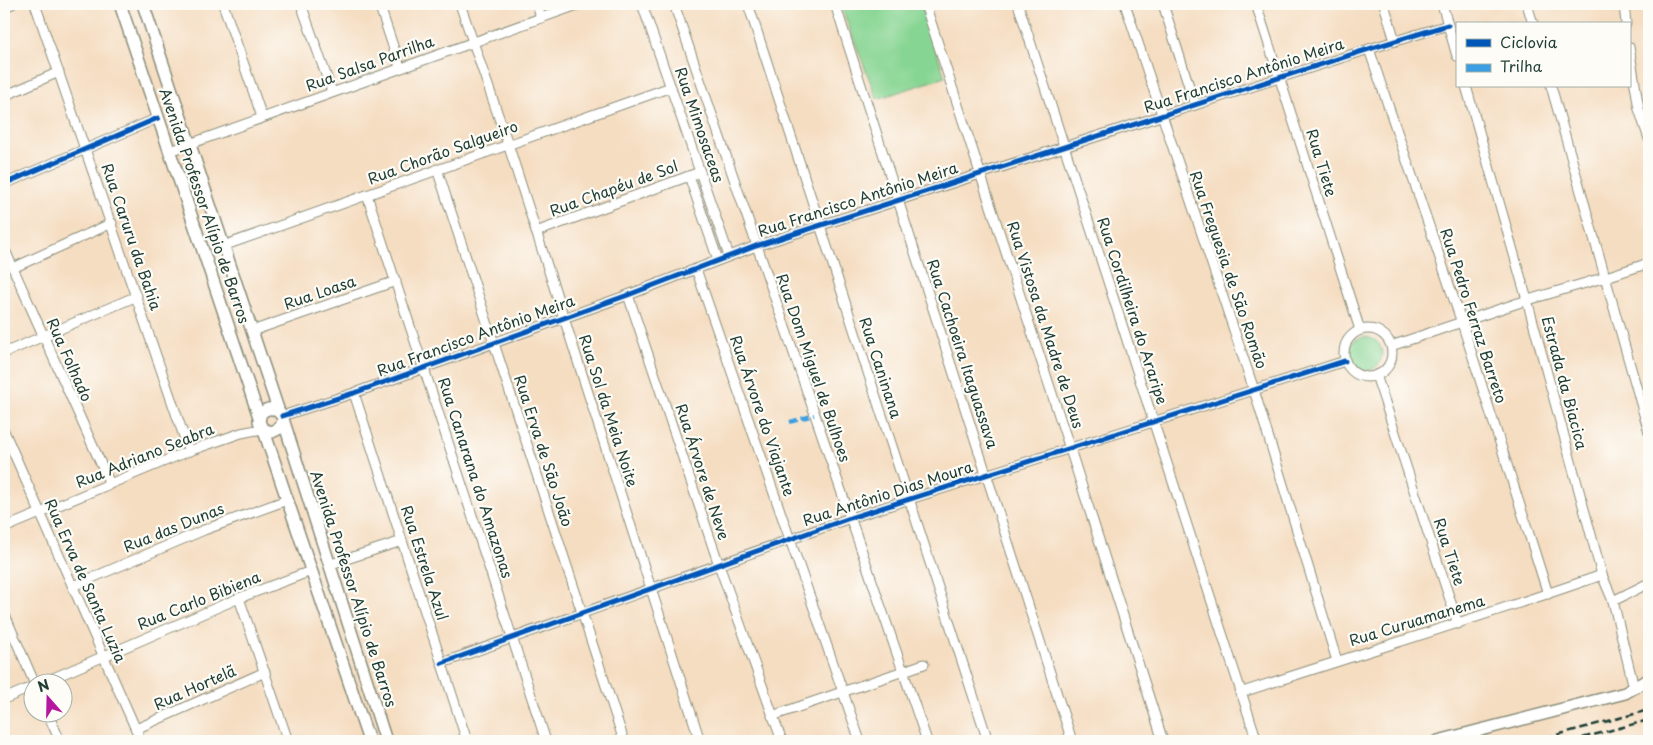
<svg xmlns="http://www.w3.org/2000/svg" width="1653" height="745" viewBox="0 0 1653 745" font-family="'Playpen Sans',sans-serif">
	<style>
		.green { fill: #87d593; stroke: #538964 }
		.lines { fill: none; stroke-linecap: round; stroke-linejoin: round }
		.street-casing { stroke: #8a8d7a; stroke-width: 11 }
		.secondary-casing { stroke: #8a8d7a; stroke-width: 14 }
		.street { stroke: #fff; stroke-width: 9 }
		.secondary { stroke: #fff; stroke-width: 11 }
		.rail { stroke: #1f3d34; stroke-width: 2.5; stroke-dasharray: 8 4; stroke-linecap: butt }
		.quiet { stroke: #3c9ee2; stroke-width: 4; stroke-dasharray: 8 4; stroke-linecap: butt }
		.cycleway-casing { stroke: #fdfcf7; stroke-width: 8 }
		.cycleway { stroke: #0057b8; stroke-width: 5 }
		.labels { text-anchor: middle; stroke-width: 4.5; stroke-linejoin: round; paint-order: stroke }
		.street-label { font-size: 15px; fill: #1f3d34; stroke: #fdfcf7 }
	</style>
	<rect width="100%" height="100%" fill="#fdfcf7"/>
	<filter id="ink" filterUnits="userSpaceOnUse"><feTurbulence type="fractalNoise" baseFrequency=".02" numOctaves="2"/><feDisplacementMap in="SourceGraphic" scale="10" xChannelSelector="R" yChannelSelector="G"/><feConvolveMatrix kernelMatrix="1 2 1 2 8 2 1 2 1" color-interpolation-filters="sRGB"/></filter>
	<filter id="wash" filterUnits="userSpaceOnUse"><feTurbulence type="fractalNoise" baseFrequency=".0096" numOctaves="4" result="noise"/><feDisplacementMap in="SourceGraphic" scale="20" xChannelSelector="R" yChannelSelector="G"/><feGaussianBlur stdDeviation="1.12" result="paint"/><feColorMatrix in="noise" values="0 0 0 0 0 0 0 0 0 0 0 0 0 0 0 0 0 1.4 0 .05"/><feComposite in="paint" operator="in"/></filter>
	<g filter="url(#wash)">
		<rect width="100%" height="100%" fill="#f5ddc1"/>
		<g class="green">
			<path d="M 840,4 L 921,4 L 945,77 L 877,99 Z"/>
			<circle cx="1365" cy="354" r="17"/>
		</g>
	</g>
	<g filter="url(#ink)">
		<g class="lines">
			<g class="street-casing">
				<g id="street">
					<path d="M 35,4 L 189,451"/>
					<path d="M 223,4 L 262,117"/>
					<path d="M 301,4 L 332,92"/>
					<path d="M 379,4 L 400,67"/>
					<path d="M 460,4 L 508,144 L 700,741"/>
					<path d="M 537,4 L 541,18"/>
					<path d="M 642,4 L 729,256"/>
					<path d="M 674,4 L 927,741"/>
					<path d="M 748,4 L 988,741"/>
					<path d="M 835,4 L 1072,741"/>
					<path d="M 925,4 L 1070,449 L 1163,741"/>
					<path d="M 1018,4 L 1257,741"/>
					<path d="M 1125,4 L 1254,390 L 1337,661"/>
					<path d="M 1163,4 L 1195,105"/>
					<path d="M 1256,4 L 1360,330"/>
					<path d="M 1384,4 L 1395,41"/>
					<path d="M 1442,4 L 1457,56"/>
					<path d="M 1527,4 L 1533,24"/>
					<path d="M 1624,4 L 1626,24"/>
					<path d="M 4,7 L 12,4"/>
					<path d="M 1629,47 L 1639,109 L 1649,139"/>
					<path d="M 1369,49 L 1462,323 L 1548,594"/>
					<path d="M 1466,86 L 1527,300 L 1602,575 L 1613,601 L 1634,688"/>
					<path d="M 1551,86 L 1649,432"/>
					<path d="M 4,96 L 59,72"/>
					<path d="M 170,151 L 580,4"/>
					<path d="M 437,169 L 624,741"/>
					<path d="M 689,176 L 718,260"/>
					<path d="M 4,184 L 158,118"/>
					<path d="M 367,195 L 546,741"/>
					<path d="M 536,232 L 700,172"/>
					<path d="M 223,246 L 671,87"/>
					<path d="M 4,248 L 110,484"/>
					<path d="M 13,268 L 112,223"/>
					<path d="M 696,269 L 860,741"/>
					<path d="M 628,295 L 719,565 L 782,741"/>
					<circle cx="1368" cy="353" r="24"/>
					<path d="M 252,331 L 396,281"/>
					<path d="M 1391,346 L 1518,303 L 1606,277 L 1649,263"/>
					<path d="M 4,353 L 137,296"/>
					<path d="M 1376,375 L 1458,624"/>
					<path d="M 354,393 L 467,741"/>
					<path d="M 282,416 L 354,393 L 628,295 L 756,246 L 1369,49 L 1448,25"/>
					<path d="M 4,431 L 141,741"/>
					<path d="M 4,528 L 189,451 L 241,433 L 262,429"/>
					<path d="M 331,564 L 402,541"/>
					<path d="M 73,586 L 204,530 L 287,500"/>
					<path d="M 239,598 L 288,741"/>
					<path d="M 1613,601 L 1649,583"/>
					<path d="M 4,613 L 34,682"/>
					<path d="M 442,663 L 850,518 L 1345,361"/>
					<path d="M 44,682 L 239,598 L 311,571"/>
					<path d="M 1240,693 C 1361,653 1482,617 1602,575"/>
					<path d="M 4,699 L 32,687"/>
					<path d="M 47,712 L 60,741"/>
					<path d="M 772,716 L 924,664"/>
					<path d="M 136,729 L 265,672"/>
				</g>
			</g>
			<g class="secondary-casing">
				<g id="secondary">
					<path d="M 120,4 L 259,417"/>
					<path d="M 143,4 L 279,412"/>
					<path d="M 283,421 L 280,428 L 272,432 L 262,429 L 259,421 L 261,413 C 269,406 276,408 282,416 L 386,741"/>
					<path d="M 264,431 L 369,741"/>
					<path d="M 1438,741 L 1625,693 L 1649,679"/>
				</g>
			</g>
			<use href="#street" class="street"/>
			<use href="#secondary" class="secondary"/>
			<g class="rail">
				<path d="M 1534,741 L 1649,710"/>
				<path d="M 1571,741 L 1649,720"/>
			</g>
			<path class="quiet" d="M 790,422 L 814,415"/>
			<g class="cycleway-casing">
				<g id="cycleway">
					<path d="M 4,184 L 158,118"/>
					<path d="M 282,416 L 354,393 L 628,295 L 756,246 L 1369,49 L 1448,25"/>
					<path d="M 442,663 L 850,518 L 1345,361"/>
				</g>
			</g>
			<use href="#cycleway" class="cycleway"/>
		</g>
	</g>
	<g class="labels">
		<g class="street-label">
			<text transform="translate(370 64) rotate(-20)" y="5">Rua Salsa Parrilha</text>
			<text transform="translate(1244 76) rotate(-18)" y="5">Rua Francisco Antônio Meira</text>
			<text transform="translate(699 125) rotate(71)" y="5">Rua Mimosaceas</text>
			<text transform="translate(443 153) rotate(-20)" y="5">Rua Chorão Salgueiro</text>
			<text transform="translate(1321 163) rotate(73)" y="5">Rua Tiete</text>
			<text transform="translate(614 189) rotate(-20)" y="5">Rua Chapéu de Sol</text>
			<text transform="translate(858 200) rotate(-18)" y="5">Rua Francisco Antônio Meira</text>
			<text transform="translate(204 206) rotate(71)" y="5">Avenida Professor Alípio de Barros</text>
			<text transform="translate(131 237) rotate(71)" y="5">Rua Caruru da Bahia</text>
			<text transform="translate(1228 270) rotate(71)" y="5">Rua Freguesia de São Romão</text>
			<text transform="translate(320 293) rotate(-19)" y="5">Rua Loasa</text>
			<text transform="translate(1132 311) rotate(72)" y="5">Rua Cordilheira do Araripe</text>
			<text transform="translate(1473 316) rotate(72)" y="5">Rua Pedro Ferraz Barreto</text>
			<text transform="translate(1045 325) rotate(72)" y="5">Rua Vistosa da Madre de Deus</text>
			<text transform="translate(476 336) rotate(-20)" y="5">Rua Francisco Antônio Meira</text>
			<text transform="translate(962 354) rotate(72)" y="5">Rua Cachoeira Itaguassava</text>
			<text transform="translate(69 360) rotate(66)" y="5">Rua Folhado</text>
			<text transform="translate(813 368) rotate(71)" y="5">Rua Dom Miguel de Bulhoes</text>
			<text transform="translate(880 368) rotate(72)" y="5">Rua Caninana</text>
			<text transform="translate(1564 383) rotate(75)" y="5">Estrada da Biacica</text>
			<text transform="translate(608 411) rotate(72)" y="5">Rua Sol da Meia Noite</text>
			<text transform="translate(762 416) rotate(71)" y="5">Rua Árvore do Viajante</text>
			<text transform="translate(543 451) rotate(72)" y="5">Rua Erva de São João</text>
			<text transform="translate(145 456) rotate(-22)" y="5">Rua Adriano Seabra</text>
			<text transform="translate(702 472) rotate(72)" y="5">Rua Árvore de Neve</text>
			<text transform="translate(475 478) rotate(72)" y="5">Rua Canarana do Amazonas</text>
			<text transform="translate(888 494) rotate(-18)" y="5">Rua Antônio Dias Moura</text>
			<text transform="translate(174 528) rotate(-22)" y="5">Rua das Dunas</text>
			<text transform="translate(1449 552) rotate(72)" y="5">Rua Tiete</text>
			<text transform="translate(424 563) rotate(72)" y="5">Rua Estrela Azul</text>
			<text transform="translate(85 581) rotate(66)" y="5">Rua Erva de Santa Luzia</text>
			<text transform="translate(353 589) rotate(72)" y="5">Avenida Professor Alípio de Barros</text>
			<text transform="translate(199 601) rotate(-22)" y="5">Rua Carlo Bibiena</text>
			<text transform="translate(1417 621) rotate(-17)" y="5">Rua Curuamanema</text>
			<text transform="translate(195 688) rotate(-24)" y="5">Rua Hortelã</text>
		</g>
	</g>
	<rect width="1653" height="745" fill="none" stroke="#fdfcf7" stroke-width="20"/>
	<rect x="1456" y="22" width="175" height="65" fill="#fdfcf7" stroke="#a4b0a9"/>
	<rect x="1466" y="39" width="25" height="8" fill="#0057b8" stroke="#a4b0a9"/>
	<text x="1500" y="48" font-size="15" fill="#1f3d34">Ciclovia</text>
	<rect x="1466" y="64" width="25" height="8" fill="#3c9ee2" stroke="#a4b0a9"/>
	<text x="1500" y="72" font-size="15" fill="#1f3d34">Trilha</text>
	<g transform="translate(48 698) rotate(340)"><circle r="24" fill="#fdfcf7" stroke="#a4b0a9"/>
	<path d="M0-4L9 19L0 12L-9 19Z" fill="#b5179e"/>
	<text y="-8" font-size="14" font-weight="bold" text-anchor="middle" fill="#1f3d34">N</text>
	</g>
</svg>
